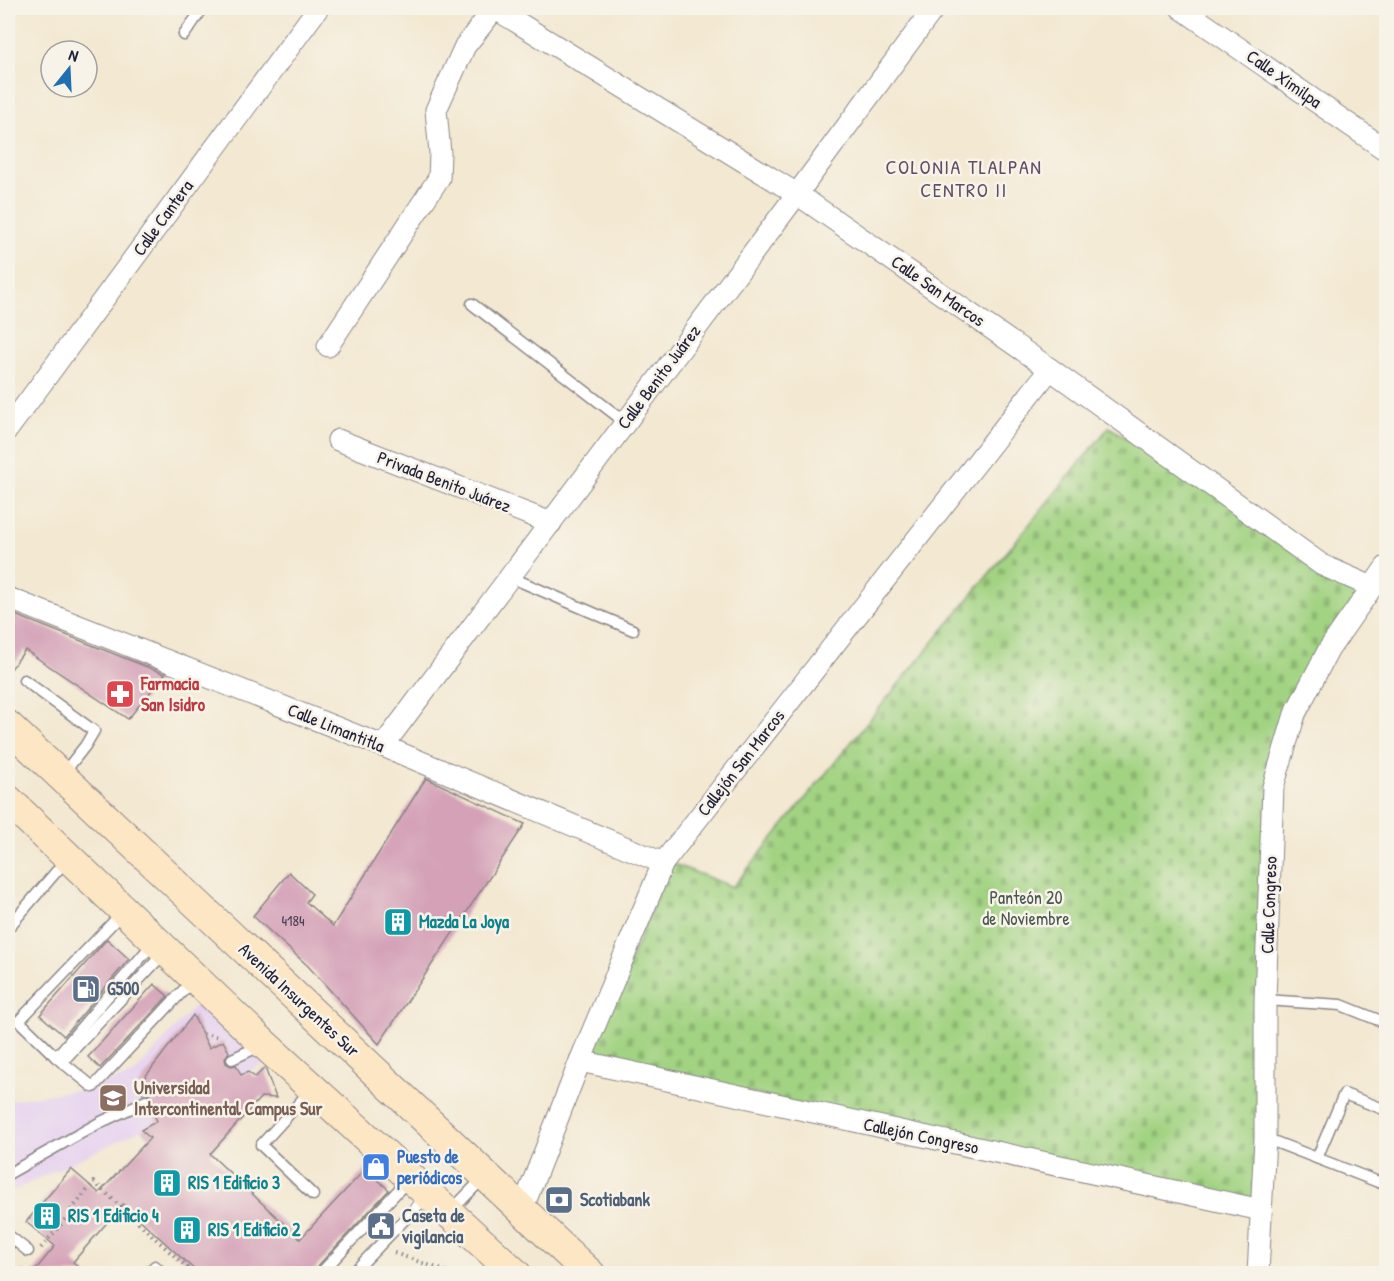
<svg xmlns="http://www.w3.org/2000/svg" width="1394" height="1281" viewBox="0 0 1394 1281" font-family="'Patrick Hand',sans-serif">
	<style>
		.built { fill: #e6d2f0 }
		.cemetery { fill: url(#cemetery-stones); stroke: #627a5e; stroke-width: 1.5 }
		.building { fill: #d4a1b7 }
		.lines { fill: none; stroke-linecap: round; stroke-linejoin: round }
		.service-casing { stroke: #8a8586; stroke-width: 13 }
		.minor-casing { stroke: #8a8586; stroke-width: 23 }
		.secondary-casing { stroke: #8a8586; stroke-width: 32 }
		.path { stroke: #8a8586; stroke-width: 4; stroke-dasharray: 1.5 4.5; stroke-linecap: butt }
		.service { stroke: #fff; stroke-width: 10 }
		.minor { stroke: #fff; stroke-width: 21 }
		.secondary { stroke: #fce6c4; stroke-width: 30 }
		.labels { text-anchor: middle; stroke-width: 5; stroke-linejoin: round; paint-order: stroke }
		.number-label { font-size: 15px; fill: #4e425a }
		.street-label { font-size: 18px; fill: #22223b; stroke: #f7f3e8 }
		.health-label { font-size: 18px; font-weight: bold; fill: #be3a42; stroke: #f7f3e8; text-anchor: start }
		.park-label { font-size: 18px; fill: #485750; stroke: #f7f3e8 }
		.culture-label { font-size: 18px; font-weight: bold; fill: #0d838f; stroke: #f7f3e8; text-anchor: start }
		.service-label { font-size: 18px; font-weight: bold; fill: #4e5e75; stroke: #f7f3e8; text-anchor: start }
		.education-label { font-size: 18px; font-weight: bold; fill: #785e54; stroke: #f7f3e8; text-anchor: start }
		.shop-label { font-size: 18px; font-weight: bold; fill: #366cbe; stroke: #f7f3e8; text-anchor: start }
		.neighbourhood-label { font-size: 20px; letter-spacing: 1.5px; fill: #604e66; stroke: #f7f3e8 }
	</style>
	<defs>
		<pattern id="cemetery-stones" width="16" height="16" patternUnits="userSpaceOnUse" patternTransform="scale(1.5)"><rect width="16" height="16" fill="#a2d382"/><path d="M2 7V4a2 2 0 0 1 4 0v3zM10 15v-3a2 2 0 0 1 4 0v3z" fill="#8bb571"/></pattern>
	</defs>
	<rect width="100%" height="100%" fill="#f7f3e8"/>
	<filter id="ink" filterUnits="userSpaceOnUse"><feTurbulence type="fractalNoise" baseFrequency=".0167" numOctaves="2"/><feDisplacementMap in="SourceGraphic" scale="12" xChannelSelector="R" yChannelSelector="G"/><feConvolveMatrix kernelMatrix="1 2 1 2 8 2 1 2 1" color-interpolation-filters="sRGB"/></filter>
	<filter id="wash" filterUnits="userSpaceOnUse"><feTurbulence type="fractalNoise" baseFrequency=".008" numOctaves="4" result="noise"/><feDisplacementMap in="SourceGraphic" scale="24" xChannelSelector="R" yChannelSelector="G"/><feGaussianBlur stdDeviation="1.35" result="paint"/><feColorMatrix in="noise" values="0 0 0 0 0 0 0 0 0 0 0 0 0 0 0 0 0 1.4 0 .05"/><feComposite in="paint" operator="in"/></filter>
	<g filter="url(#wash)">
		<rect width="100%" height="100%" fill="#f3e8d1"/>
		<path class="built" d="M 200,1000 L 265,1063 L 141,1130 L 8,1193 L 8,1096 L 13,1100 L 88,1088 L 133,1075 Z"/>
		<path class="cemetery" d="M 1109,427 L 1368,592 L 1326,653 L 1271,788 L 1259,1205 L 590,1058 L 671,863 L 733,887 Z"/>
		<g id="blocks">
			<g class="building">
				<path d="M 8,612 L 165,674 L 128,719 L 25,650 L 8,673 Z"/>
				<path d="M 426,778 L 525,824 L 379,1044 L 308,966 L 253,916 L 289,872 L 312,894 L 306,902 L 333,926 Z"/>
				<path d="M 107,939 L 129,959 L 64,1036 L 40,1015 Z"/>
				<path d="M 154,984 L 168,996 L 100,1068 L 88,1057 Z"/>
				<path d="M 193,1015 L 209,1048 L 223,1041 L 229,1052 L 225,1058 L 226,1063 L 231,1066 L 236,1065 L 241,1075 L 248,1072 L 255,1077 L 265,1068 L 276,1098 L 261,1097 L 210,1154 L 300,1239 L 370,1164 L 382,1175 L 378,1180 L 389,1190 L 315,1269 L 313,1274 L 199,1274 L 123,1204 L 73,1262 L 87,1274 L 32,1274 L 55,1246 L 26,1222 L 71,1169 L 99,1193 L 150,1138 L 141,1130 L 157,1121 L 150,1107 L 153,1102 L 153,1098 L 150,1095 L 143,1094 L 138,1086 Z"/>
			</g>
		</g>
	</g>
	<g filter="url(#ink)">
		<use href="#blocks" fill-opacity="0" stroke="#8a8586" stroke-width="1.5"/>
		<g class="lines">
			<g class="service-casing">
				<g id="service">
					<path d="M 184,35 L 203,8"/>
					<path d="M 472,304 L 625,422"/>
					<path d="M 510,577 L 633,630"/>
					<path d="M 1372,587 L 1386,592"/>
					<path d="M 24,680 L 94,731 L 85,746 L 63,774"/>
					<path d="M 122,913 L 19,1021 L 56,1057 L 93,1087 L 193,980"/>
					<path d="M 8,928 L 67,859"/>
					<path d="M 1265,1000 L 1341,1005 L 1386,1023"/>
					<path d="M 56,1057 L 155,941"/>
					<path d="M 232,1059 L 262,1045"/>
					<path d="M 62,1062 L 164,953"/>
					<path d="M 311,1090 L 261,1145 L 313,1195"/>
					<path d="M 1265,1138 L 1386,1185"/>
					<path d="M 1317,1158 L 1344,1094 L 1386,1110"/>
					<path d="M 8,1174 L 99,1123 L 146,1101"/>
					<path d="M 450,1212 L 485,1176"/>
					<path d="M 8,1235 L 28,1251"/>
					<path d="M 147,1274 L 155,1266 L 163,1274"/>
					<path d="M 320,1274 L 409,1179"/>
					<path d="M 352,1274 L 427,1196"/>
				</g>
			</g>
			<g class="minor-casing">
				<g id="minor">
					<path d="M 494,8 L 797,194 L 1050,369 L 1322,565 L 1372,587"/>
					<path d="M 1181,8 L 1386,150"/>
					<path d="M 328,346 L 439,178 L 440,153 L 436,110 L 465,46 L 495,8"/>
					<path d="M 8,429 L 318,8"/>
					<path d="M 338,440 L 551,523"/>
					<path d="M 8,598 L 383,746 L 663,863"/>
					<path d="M 383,746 L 797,194 L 934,8"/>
					<path d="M 580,1061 L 1261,1210"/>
					<path d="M 522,1210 L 580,1061 L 663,863 L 1050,369"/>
					<path d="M 1258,1274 L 1265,1138 L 1265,1000 L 1273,787 L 1295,714 L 1329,649 L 1386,567"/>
				</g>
			</g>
			<g class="secondary-casing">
				<g id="secondary">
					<path d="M 8,726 L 590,1274"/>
					<path d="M 8,800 L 264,1044 L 516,1274"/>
				</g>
			</g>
			<g class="path">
				<path d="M 203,1034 L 219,1037"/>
				<path d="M 71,1210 L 94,1182 L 194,1274"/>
				<path d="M 41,1248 L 67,1217"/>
				<path d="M 394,1253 L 454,1274"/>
				<path d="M 19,1274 L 26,1265"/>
			</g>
			<use href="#service" class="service"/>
			<use href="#minor" class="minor"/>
			<use href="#secondary" class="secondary"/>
		</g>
	</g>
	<defs>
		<g id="pharmacy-square" transform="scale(1.5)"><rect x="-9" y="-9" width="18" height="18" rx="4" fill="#e0444e" stroke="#f7f3e8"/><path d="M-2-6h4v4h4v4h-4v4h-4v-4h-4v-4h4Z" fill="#fff"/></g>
		<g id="building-square" transform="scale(1.5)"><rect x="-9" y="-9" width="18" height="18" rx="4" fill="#0f9aa8" stroke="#f7f3e8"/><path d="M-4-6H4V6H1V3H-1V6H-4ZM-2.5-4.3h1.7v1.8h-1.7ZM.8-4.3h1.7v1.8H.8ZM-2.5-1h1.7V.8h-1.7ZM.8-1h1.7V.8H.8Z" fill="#fff"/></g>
		<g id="fuel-square" transform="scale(1.5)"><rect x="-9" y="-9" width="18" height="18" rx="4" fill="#5c6f8a" stroke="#f7f3e8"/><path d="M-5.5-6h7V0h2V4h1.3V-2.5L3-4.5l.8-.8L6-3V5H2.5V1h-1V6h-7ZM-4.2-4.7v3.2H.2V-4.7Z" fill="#fff"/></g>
		<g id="university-square" transform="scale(1.5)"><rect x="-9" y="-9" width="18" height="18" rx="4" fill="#8d6e63" stroke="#f7f3e8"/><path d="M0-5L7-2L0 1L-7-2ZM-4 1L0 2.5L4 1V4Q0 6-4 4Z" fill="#fff"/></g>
		<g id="shop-square" transform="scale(1.5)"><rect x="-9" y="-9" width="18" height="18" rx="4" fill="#3f7fe0" stroke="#f7f3e8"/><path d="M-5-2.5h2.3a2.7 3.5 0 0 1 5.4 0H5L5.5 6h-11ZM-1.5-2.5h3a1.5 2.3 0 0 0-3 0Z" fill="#fff"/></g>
		<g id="bank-square" transform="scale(1.5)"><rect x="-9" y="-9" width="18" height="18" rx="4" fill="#5c6f8a" stroke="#f7f3e8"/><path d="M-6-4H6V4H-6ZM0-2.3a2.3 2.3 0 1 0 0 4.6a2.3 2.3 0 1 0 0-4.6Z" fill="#fff"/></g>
		<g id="civic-square" transform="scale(1.5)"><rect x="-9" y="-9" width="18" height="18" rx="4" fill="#5c6f8a" stroke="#f7f3e8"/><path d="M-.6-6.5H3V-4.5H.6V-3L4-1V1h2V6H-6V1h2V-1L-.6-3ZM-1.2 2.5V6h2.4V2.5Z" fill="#fff"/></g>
	</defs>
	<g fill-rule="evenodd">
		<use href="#pharmacy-square" x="120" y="694"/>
		<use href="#building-square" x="398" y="922"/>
		<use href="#fuel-square" x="86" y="989"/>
		<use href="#university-square" x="113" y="1098"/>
		<use href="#shop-square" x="376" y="1167"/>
		<use href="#building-square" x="167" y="1183"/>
		<use href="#bank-square" x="559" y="1200"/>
		<use href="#building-square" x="47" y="1216"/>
		<use href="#civic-square" x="381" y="1226"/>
		<use href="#building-square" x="187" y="1230"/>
	</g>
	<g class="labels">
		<g class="number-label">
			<text x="293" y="926">4184</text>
		</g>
		<g class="street-label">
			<text transform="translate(1284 79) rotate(35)" y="6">Calle Ximilpa</text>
			<text transform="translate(163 218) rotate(-54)" y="6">Calle Cantera</text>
			<text transform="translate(938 291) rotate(35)" y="6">Calle San Marcos</text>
			<text transform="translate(659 377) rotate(-53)" y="6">Calle Benito Juárez</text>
			<text transform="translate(444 482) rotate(21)" y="6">Privada Benito Juárez</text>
			<text transform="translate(336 728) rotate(22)" y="6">Calle Limantitla</text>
			<text transform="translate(741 763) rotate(-52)" y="6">Callejón San Marcos</text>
			<text transform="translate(1269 905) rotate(-88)" y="6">Calle Congreso</text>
			<text transform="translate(299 1000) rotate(43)" y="6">Avenida Insurgentes Sur</text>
			<text transform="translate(921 1136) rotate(12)" y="6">Callejón Congreso</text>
		</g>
		<g class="health-label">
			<text x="141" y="690">Farmacia<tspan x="141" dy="21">San Isidro</tspan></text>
		</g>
		<g class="park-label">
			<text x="1026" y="904">Panteón 20<tspan x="1026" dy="21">de Noviembre</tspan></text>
		</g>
		<g class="culture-label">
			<text x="419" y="928">Mazda La Joya</text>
			<text x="188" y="1189">RIS 1 Edificio 3</text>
			<text x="68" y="1222">RIS 1 Edificio 4</text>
			<text x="208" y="1236">RIS 1 Edificio 2</text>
		</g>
		<g class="service-label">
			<text x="107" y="995">G500</text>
			<text x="580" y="1206">Scotiabank</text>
			<text x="402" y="1222">Caseta de<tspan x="402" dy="21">vigilancia</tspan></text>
		</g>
		<g class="education-label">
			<text x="134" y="1094">Universidad<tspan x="134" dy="21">Intercontinental Campus Sur</tspan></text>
		</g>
		<g class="shop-label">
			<text x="397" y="1163">Puesto de<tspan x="397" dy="21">periódicos</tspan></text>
		</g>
		<g class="neighbourhood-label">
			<text x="964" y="174">COLONIA TLALPAN<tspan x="964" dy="23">CENTRO II</tspan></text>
		</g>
	</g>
	<rect width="1394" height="1281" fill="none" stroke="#f7f3e8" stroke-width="30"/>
	<g transform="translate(69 69) rotate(18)"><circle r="28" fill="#f7f3e8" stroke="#a29fa3" stroke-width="1.5"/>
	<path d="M0-4.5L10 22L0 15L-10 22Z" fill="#1f6fb2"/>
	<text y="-9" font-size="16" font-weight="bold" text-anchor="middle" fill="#22223b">N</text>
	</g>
</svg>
